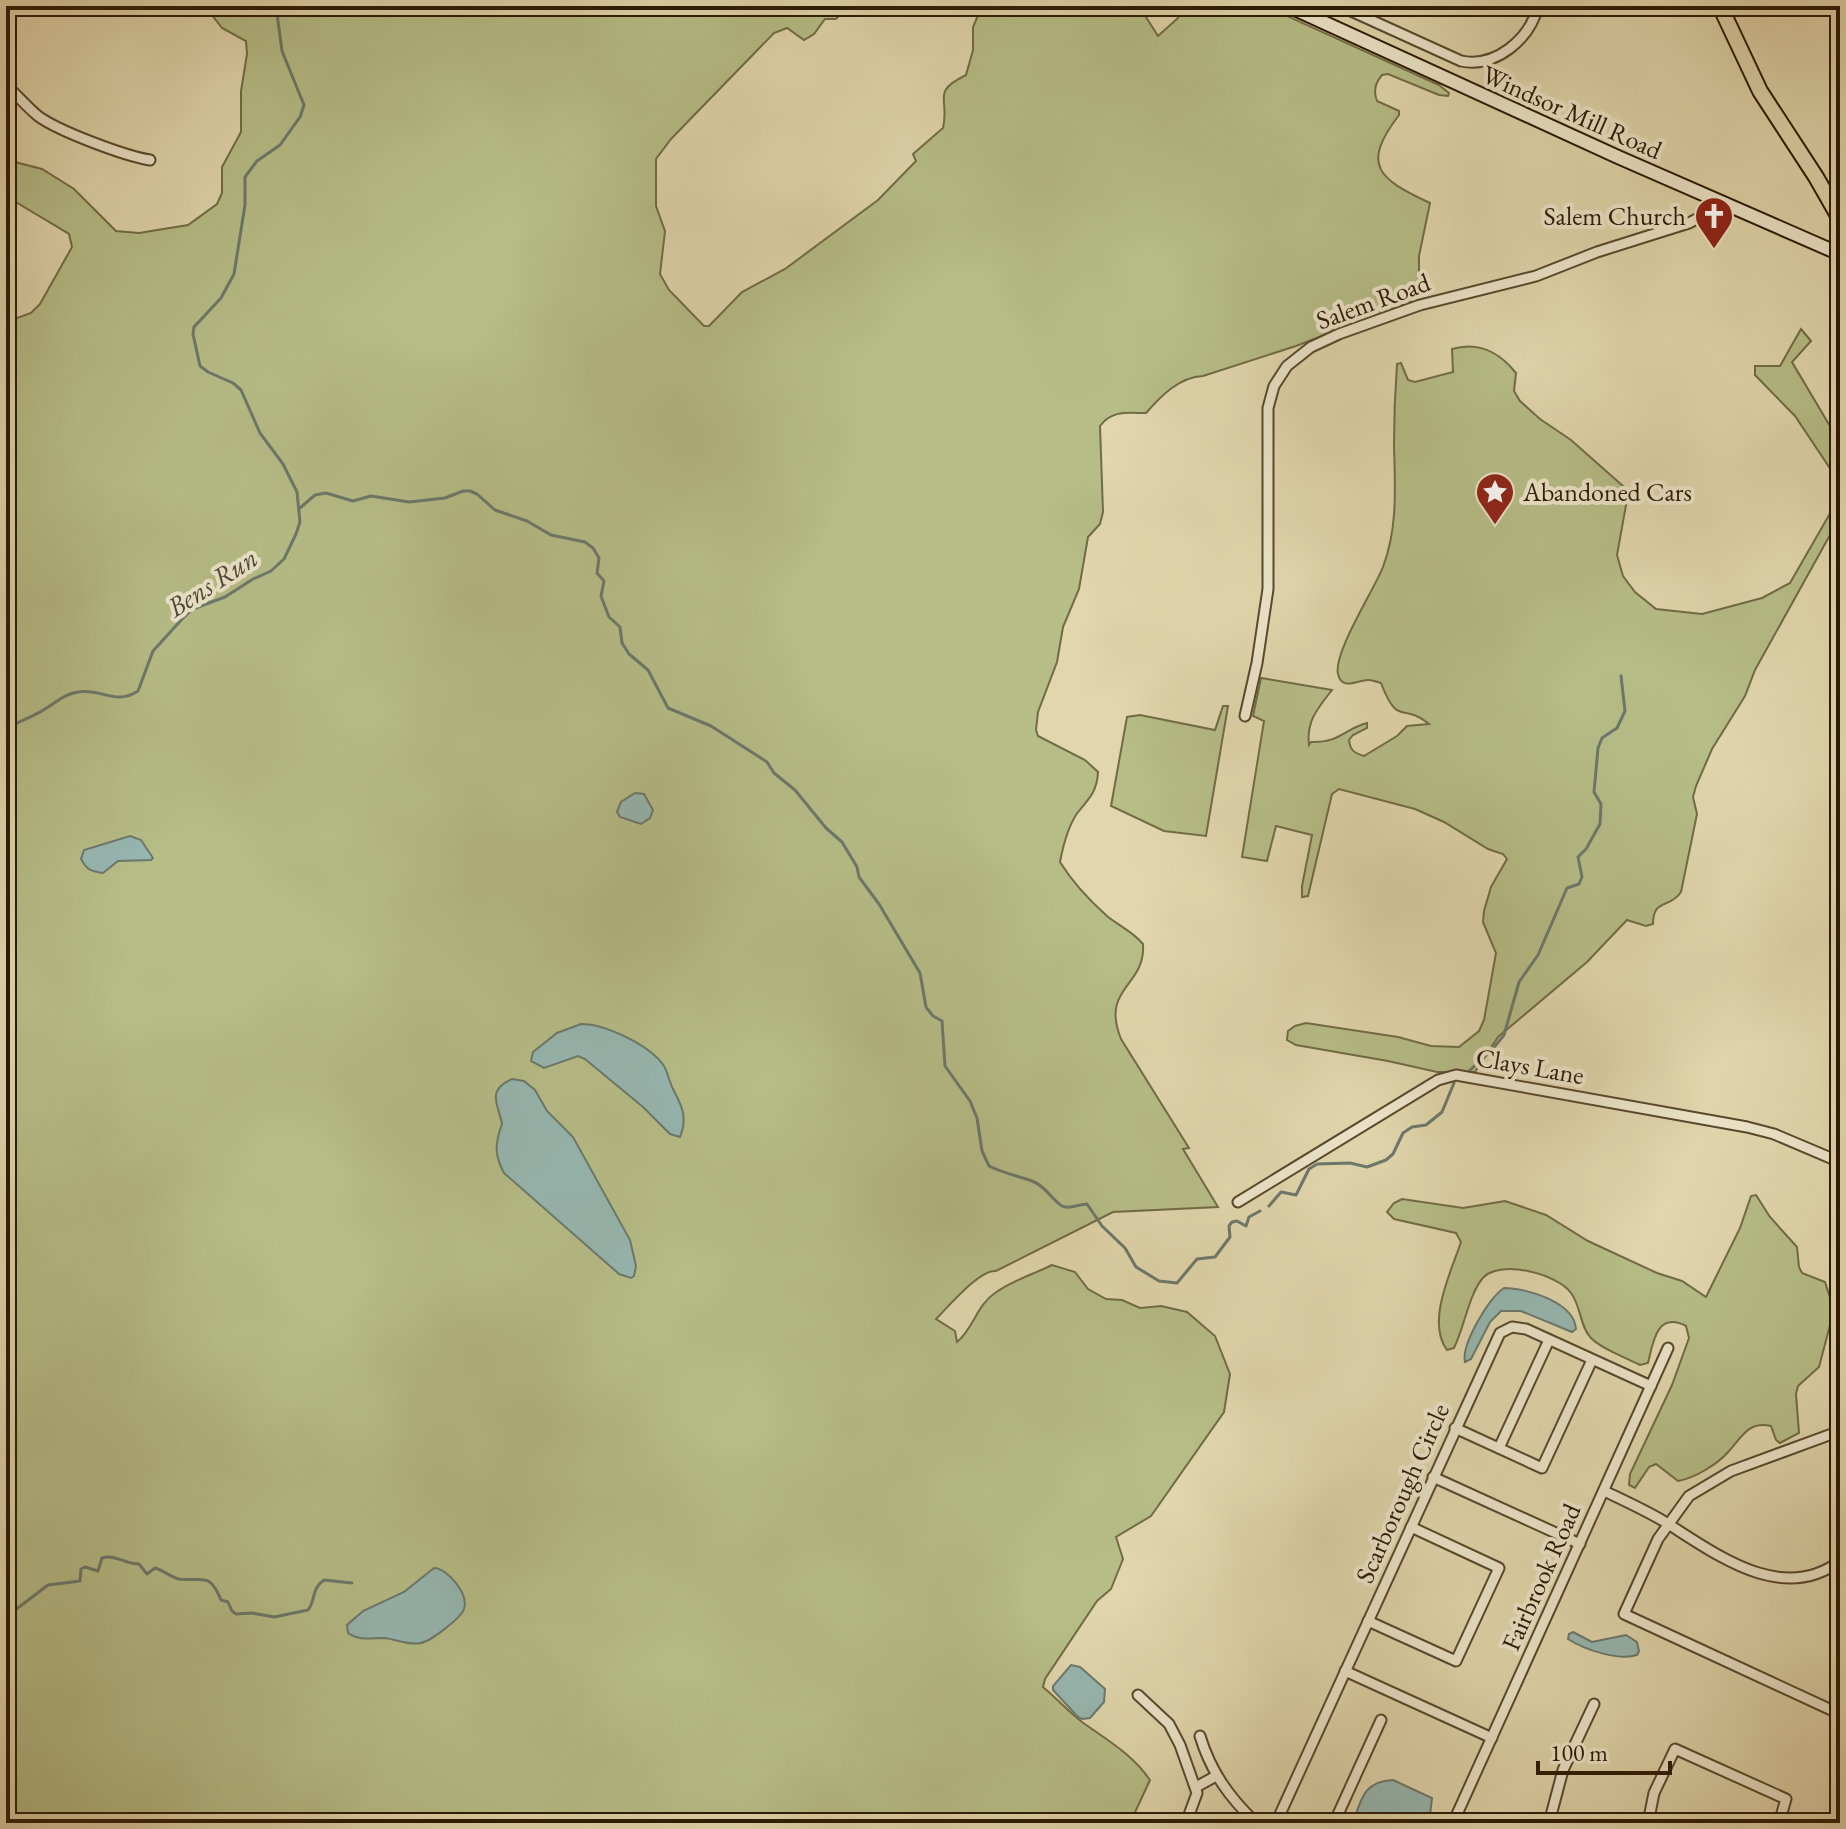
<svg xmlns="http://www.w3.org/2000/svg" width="1846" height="1829" viewBox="0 0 1846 1829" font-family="'EB Garamond',serif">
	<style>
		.green { fill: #b6bd87; stroke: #716b46; stroke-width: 2 }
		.water { fill: #96b7b1; stroke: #6c786c; stroke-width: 2 }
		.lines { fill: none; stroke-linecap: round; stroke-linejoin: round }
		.stream { stroke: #6c786c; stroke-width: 3 }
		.minor-casing { stroke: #59482e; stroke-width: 13 }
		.secondary-casing { stroke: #2c1904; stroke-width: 16 }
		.primary-casing { stroke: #2c1904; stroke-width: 18 }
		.minor { stroke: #ece4c9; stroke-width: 9 }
		.secondary { stroke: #ece4c9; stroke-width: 12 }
		.primary { stroke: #e1d6ac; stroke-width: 14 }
		.labels { text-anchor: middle; stroke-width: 8; stroke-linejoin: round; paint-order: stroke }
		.street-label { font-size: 26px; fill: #2c1904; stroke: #ece4c9 }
		.poi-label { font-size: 26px; fill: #2c1904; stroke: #ece4c9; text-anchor: end }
		.water-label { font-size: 28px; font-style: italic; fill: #4c4838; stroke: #ece4c9 }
	</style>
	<rect width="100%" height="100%" fill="#e1d6ac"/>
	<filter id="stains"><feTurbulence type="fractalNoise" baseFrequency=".0025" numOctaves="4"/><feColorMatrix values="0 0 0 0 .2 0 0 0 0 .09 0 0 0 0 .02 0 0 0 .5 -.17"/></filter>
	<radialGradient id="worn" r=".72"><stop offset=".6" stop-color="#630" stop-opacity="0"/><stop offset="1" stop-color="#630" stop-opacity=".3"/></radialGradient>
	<g class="green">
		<path d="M 205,6 L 849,6 L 836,19 L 825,19 L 814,34 L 804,40 L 787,28 L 774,33 L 671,139 L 656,159 L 656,206 L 665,231 L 660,274 L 669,290 L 704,326 L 709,326 L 742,292 L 785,269 L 878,200 L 916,161 L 913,154 L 943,128 C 950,97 930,93 966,75 L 973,50 L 973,27 L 982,6 L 1139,6 L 1158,36 L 1178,18 L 1183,6 L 1265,6 L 1439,85 L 1449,93 L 1448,96 L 1439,95 L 1388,74 L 1382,75 C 1375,83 1373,91 1377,101 L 1399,111 L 1399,115 C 1360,166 1379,179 1430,203 L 1419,256 L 1419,299 L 1296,346 L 1203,376 C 1179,377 1161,396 1146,413 C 1127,413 1112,410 1100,426 L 1103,512 L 1100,524 L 1088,537 L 1079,589 L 1063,627 L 1057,662 L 1038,712 L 1036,730 L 1038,736 L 1085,760 L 1098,772 C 1097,791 1090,798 1078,812 C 1068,826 1063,846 1060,862 C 1073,883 1089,900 1107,916 C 1119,926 1132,931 1143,944 C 1146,987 1100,987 1121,1039 L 1189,1148 L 1183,1149 L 1218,1207 L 1113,1212 L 996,1271 C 980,1269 949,1306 936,1319 L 955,1331 L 957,1342 C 973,1329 977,1305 995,1293 C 1011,1281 1034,1274 1052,1265 L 1075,1272 L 1088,1289 L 1106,1299 L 1122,1300 L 1140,1308 L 1161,1306 L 1187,1312 L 1215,1336 L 1230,1374 L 1224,1412 L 1151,1516 L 1116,1537 L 1123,1559 L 1111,1589 L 1097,1601 L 1045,1679 L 1043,1687 C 1056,1698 1068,1711 1082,1722 C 1107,1740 1132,1754 1150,1780 L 1130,1823 L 6,1823 L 6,322 L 31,313 L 40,304 L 72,247 L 69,234 L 9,198 L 6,163 L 7,160 L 42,169 L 74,189 L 116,231 L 139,233 L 188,225 L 217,204 L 222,193 L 222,167 L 241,132 L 241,91 L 247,54 L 246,41 L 222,28 Z"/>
		<path d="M 1801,329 L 1811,341 L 1792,362 L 1840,443 L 1840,517 L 1755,670 L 1745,696 L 1712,749 L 1696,786 L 1693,797 L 1697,814 L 1681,892 C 1670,909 1653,898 1653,924 L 1646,926 L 1627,920 L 1587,962 L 1498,1037 L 1475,1072 L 1437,1072 L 1388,1061 L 1296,1045 L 1287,1040 L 1288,1031 L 1295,1026 L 1306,1023 L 1398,1037 L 1431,1046 L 1459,1047 L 1479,1031 L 1484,1020 L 1496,953 L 1483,922 L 1484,911 L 1491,887 L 1507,859 L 1503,854 L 1488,849 L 1444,822 L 1415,809 L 1339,789 L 1332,794 L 1308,896 L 1302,897 L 1302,886 L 1312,835 L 1276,826 L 1267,861 L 1242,857 L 1264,721 L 1253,716 L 1261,678 L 1332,690 C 1318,708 1306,721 1309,745 L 1311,742 C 1340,743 1344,729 1367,723 L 1367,728 L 1353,735 L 1349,740 C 1350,750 1354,753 1364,756 L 1397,736 L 1407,726 L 1429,724 C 1403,702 1398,728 1381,683 C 1377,682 1373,680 1369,680 C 1359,679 1342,692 1338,674 C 1333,653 1374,590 1383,567 C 1398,527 1395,487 1394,445 C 1394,418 1395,391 1397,364 L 1401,363 L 1408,380 L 1415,382 L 1453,372 L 1452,349 C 1479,341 1499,352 1516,373 L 1514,391 L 1520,401 L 1540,419 L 1571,440 L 1624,487 L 1628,494 L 1617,555 L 1623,576 L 1635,592 L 1656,609 L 1702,614 L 1762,598 L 1790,583 L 1832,510 L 1837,479 L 1795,416 L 1755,375 L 1755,366 L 1780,366 Z"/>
		<path d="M 1223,706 L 1228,706 L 1206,836 L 1164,831 L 1111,806 L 1127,717 L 1140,715 L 1215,730 Z"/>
		<path d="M 1756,1195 L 1770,1217 L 1797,1247 L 1799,1267 L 1802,1273 L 1825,1282 L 1834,1310 L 1819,1367 L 1798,1386 L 1796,1394 L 1799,1433 L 1780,1443 L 1776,1440 L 1771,1426 C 1748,1421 1742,1437 1729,1451 C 1718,1464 1695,1478 1678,1481 L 1656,1464 L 1649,1467 L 1635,1488 L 1629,1485 L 1630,1474 L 1672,1385 L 1689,1338 L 1686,1326 C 1657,1311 1653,1342 1648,1363 L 1640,1365 C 1625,1357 1603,1350 1591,1338 C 1580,1327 1581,1306 1571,1293 C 1558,1274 1498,1258 1482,1279 C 1469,1295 1464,1328 1454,1348 L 1447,1350 C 1426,1322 1451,1272 1461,1242 L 1456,1233 L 1394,1219 L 1387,1212 L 1394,1203 L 1402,1199 L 1463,1208 L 1505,1201 L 1546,1215 L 1588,1241 L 1657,1273 L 1682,1281 L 1706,1297 L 1740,1228 L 1751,1196 Z"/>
	</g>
	<g class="water">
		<path d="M 635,793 L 644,794 L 653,810 L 650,818 L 641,824 L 620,817 L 617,812 L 621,802 Z"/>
		<path d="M 130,836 L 141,840 L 153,858 L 151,860 L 118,861 L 103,873 C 90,871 87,870 81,859 L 84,850 Z"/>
		<path d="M 581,1024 C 605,1024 650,1045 664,1066 C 668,1073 669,1081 673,1089 C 682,1106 688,1118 680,1137 L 670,1134 L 643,1107 L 585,1059 L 578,1056 L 544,1068 L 531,1061 L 533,1052 L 557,1033 Z"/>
		<path d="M 512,1079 L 524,1081 L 535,1090 L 547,1111 L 573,1137 L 630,1240 L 636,1266 L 634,1276 L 631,1278 L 619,1274 L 504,1173 C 494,1155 495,1143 502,1124 C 498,1103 486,1091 512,1079 Z"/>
		<path d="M 1504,1288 C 1527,1288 1574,1302 1576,1329 L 1572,1332 L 1521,1311 L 1501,1311 L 1490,1322 L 1471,1359 L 1465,1362 C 1461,1345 1489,1297 1504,1288 Z"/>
		<path d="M 434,1568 C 447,1568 469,1594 464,1609 C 461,1618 431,1641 421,1643 C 409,1646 396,1639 384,1638 C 372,1638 359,1641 348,1633 L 347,1625 L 363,1611 L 404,1592 Z"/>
		<path d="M 1573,1632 L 1592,1642 L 1626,1635 L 1637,1642 L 1639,1651 L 1637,1655 C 1619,1661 1585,1650 1568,1639 L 1569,1634 Z"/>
		<path d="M 1071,1665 L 1080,1667 L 1105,1689 L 1104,1702 L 1090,1718 L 1082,1719 L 1077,1716 L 1053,1690 L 1053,1686 Z"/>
		<path d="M 1393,1780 L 1432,1798 L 1429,1823 L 1353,1823 C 1361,1799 1364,1781 1393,1780 Z"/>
	</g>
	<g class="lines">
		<g class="stream">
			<path d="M 300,508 L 315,495 L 326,493 L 353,501 L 371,496 L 409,502 L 445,498 L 463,491 L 470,491 L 477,494 L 495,510 L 527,521 L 551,535 L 585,542 L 593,548 L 599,558 L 597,573 L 604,581 L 601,596 L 609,617 L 620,627 L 622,643 L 629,654 L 648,670 L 668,708 L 711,726 L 767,762 L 774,773 L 795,790 L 826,828 L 842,842 L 857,867 L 859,877 L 879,904 L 920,973 L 926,1007 L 933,1016 L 942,1021 L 945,1066 L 970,1101 L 977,1118 L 982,1151 L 989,1166 C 1003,1173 1018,1176 1032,1181 C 1046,1186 1051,1199 1062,1206 C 1068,1210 1080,1204 1087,1204 L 1102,1226 L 1125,1248 L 1136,1267 L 1159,1281 L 1177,1283 L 1197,1259 L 1215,1257 L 1230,1237 L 1229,1226 L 1232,1222 L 1237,1221 L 1246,1226 L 1249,1217 L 1260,1211"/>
			<path d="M 6,729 C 19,721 33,717 45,709 C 57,702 64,694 78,692 C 102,688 115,706 138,691 L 153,651 L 183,618 L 193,609 L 225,597 L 253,579 L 271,571 L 284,559 L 296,534 L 300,522 L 297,492 L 283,464 L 260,433 L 241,390 L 233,383 L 208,372 L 200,366 L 193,334 L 194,327 L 221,298 L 234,274 L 245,205 L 245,177 L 257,161 L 280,145 L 300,117 L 304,105 L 282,51 L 276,6"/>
			<path d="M 1469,1071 L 1491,1051 L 1504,1035 L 1519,982 L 1538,955 L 1567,888 L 1579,884 L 1582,877 L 1578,857 L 1586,849 L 1600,824 L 1601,804 L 1594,792 L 1598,748 L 1602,738 L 1617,728 L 1625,711 L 1621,676"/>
			<path d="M 1269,1206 L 1281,1192 L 1296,1195 L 1309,1169 L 1317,1164 L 1350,1163 L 1367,1167 L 1386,1160 L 1393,1154 L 1403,1133 L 1412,1127 L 1426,1125 L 1442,1112 L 1454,1083"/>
			<path d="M 6,1617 L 48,1585 L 80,1581 L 81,1569 L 85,1567 L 98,1571 L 102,1558 C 115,1554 125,1564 139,1564 L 147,1574 L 155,1568 C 163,1570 170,1577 179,1579 C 203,1582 209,1571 221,1600 L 228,1602 L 232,1611 L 236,1614 L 252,1613 L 274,1617 L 308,1610 C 316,1600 311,1589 324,1580 L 352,1583"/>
		</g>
		<g class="minor-casing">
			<g id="minor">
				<path d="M 1340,6 L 1461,61 C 1496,68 1530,39 1538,6"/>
				<path d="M 6,85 C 17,95 27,107 38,116 C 58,131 125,156 150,160"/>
				<path d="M 1245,716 L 1257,663 L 1268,589 L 1268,408 L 1274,386 L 1287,366 L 1311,347 L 1339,334 L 1420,305 L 1536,276 L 1597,252 L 1689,223 L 1725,204"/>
				<path d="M 1238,1202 L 1438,1080 L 1456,1075 L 1747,1127 L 1774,1134 L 1840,1162"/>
				<path d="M 1455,1428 L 1542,1468 L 1592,1360"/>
				<path d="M 1840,1431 L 1731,1471 L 1689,1496 L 1658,1539 L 1624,1614 L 1840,1714"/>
				<path d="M 1499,1448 L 1549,1340"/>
				<path d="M 1433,1477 L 1580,1544"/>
				<path d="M 1604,1491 C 1625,1501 1645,1510 1665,1522 C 1716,1554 1782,1605 1840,1561"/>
				<path d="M 1368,1621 L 1456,1661 L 1499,1568 L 1411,1527"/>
				<path d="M 1345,1671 L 1492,1738"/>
				<path d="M 1138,1695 L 1169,1724 L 1180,1745 L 1197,1793 L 1186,1823"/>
				<path d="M 1200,1736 C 1211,1772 1229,1797 1256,1823"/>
				<path d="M 1196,1787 L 1216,1776"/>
				<path d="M 1276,1823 L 1500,1333 L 1512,1327 L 1526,1329 L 1651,1386"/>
				<path d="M 1334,1823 L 1381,1720"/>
				<path d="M 1453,1823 L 1668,1348"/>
				<path d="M 1549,1823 L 1563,1770 L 1594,1704"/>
				<path d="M 1648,1823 L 1654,1793 L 1675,1749 L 1786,1799 L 1779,1823"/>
			</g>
		</g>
		<g class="secondary-casing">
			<path id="secondary" d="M 1288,6 L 1618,157 L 1840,254"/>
		</g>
		<g class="primary-casing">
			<path id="primary" d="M 1720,6 L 1760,91 L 1816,177 L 1840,219"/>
		</g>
		<use href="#minor" class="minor"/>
		<use href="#secondary" class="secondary"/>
		<use href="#primary" class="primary"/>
	</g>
	<defs>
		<g id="church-pin" transform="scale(2)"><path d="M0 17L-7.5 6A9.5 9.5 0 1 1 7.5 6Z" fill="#8f2418" stroke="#ece4c9"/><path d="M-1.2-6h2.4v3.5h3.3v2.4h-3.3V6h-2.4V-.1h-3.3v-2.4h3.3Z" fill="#fff"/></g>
		<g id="sight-pin" transform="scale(2)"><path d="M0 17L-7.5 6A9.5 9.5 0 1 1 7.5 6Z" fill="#8f2418" stroke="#ece4c9"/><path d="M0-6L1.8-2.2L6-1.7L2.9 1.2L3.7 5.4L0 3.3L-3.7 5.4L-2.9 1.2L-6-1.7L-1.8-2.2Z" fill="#fff"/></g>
	</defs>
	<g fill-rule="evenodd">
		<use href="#church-pin" x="1714" y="216"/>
		<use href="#sight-pin" x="1495" y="492"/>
	</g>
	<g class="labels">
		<g class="street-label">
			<text transform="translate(1572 112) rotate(24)" y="9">Windsor Mill Road</text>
			<text transform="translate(1373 301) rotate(-20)" y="9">Salem Road</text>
			<text transform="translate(1530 1066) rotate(10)" y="9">Clays Lane</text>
			<text transform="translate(1402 1493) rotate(-66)" y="9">Scarborough Circle</text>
			<text transform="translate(1541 1577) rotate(-66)" y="9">Fairbrook Road</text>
		</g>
		<g class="poi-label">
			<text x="1686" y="225">Salem Church</text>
			<text x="1523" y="501" text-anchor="start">Abandoned Cars</text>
		</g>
		<g class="water-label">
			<text transform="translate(212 582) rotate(-33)" y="10">Bens Run</text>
		</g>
	</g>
	<rect width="1846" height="1829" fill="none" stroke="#e1d6ac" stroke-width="32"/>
	<rect x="8" y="8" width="1830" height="1813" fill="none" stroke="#2c1904" stroke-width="4"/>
	<rect x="16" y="16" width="1814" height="1797" fill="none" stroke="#2c1904" stroke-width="2"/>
	<path d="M1538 1761v12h132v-12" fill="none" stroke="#2c1904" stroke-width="4"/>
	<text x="1550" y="1761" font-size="24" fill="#2c1904" stroke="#ece4c9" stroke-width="6" paint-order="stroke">100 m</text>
	<rect width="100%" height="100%" filter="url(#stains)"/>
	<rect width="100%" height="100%" fill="url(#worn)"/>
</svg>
